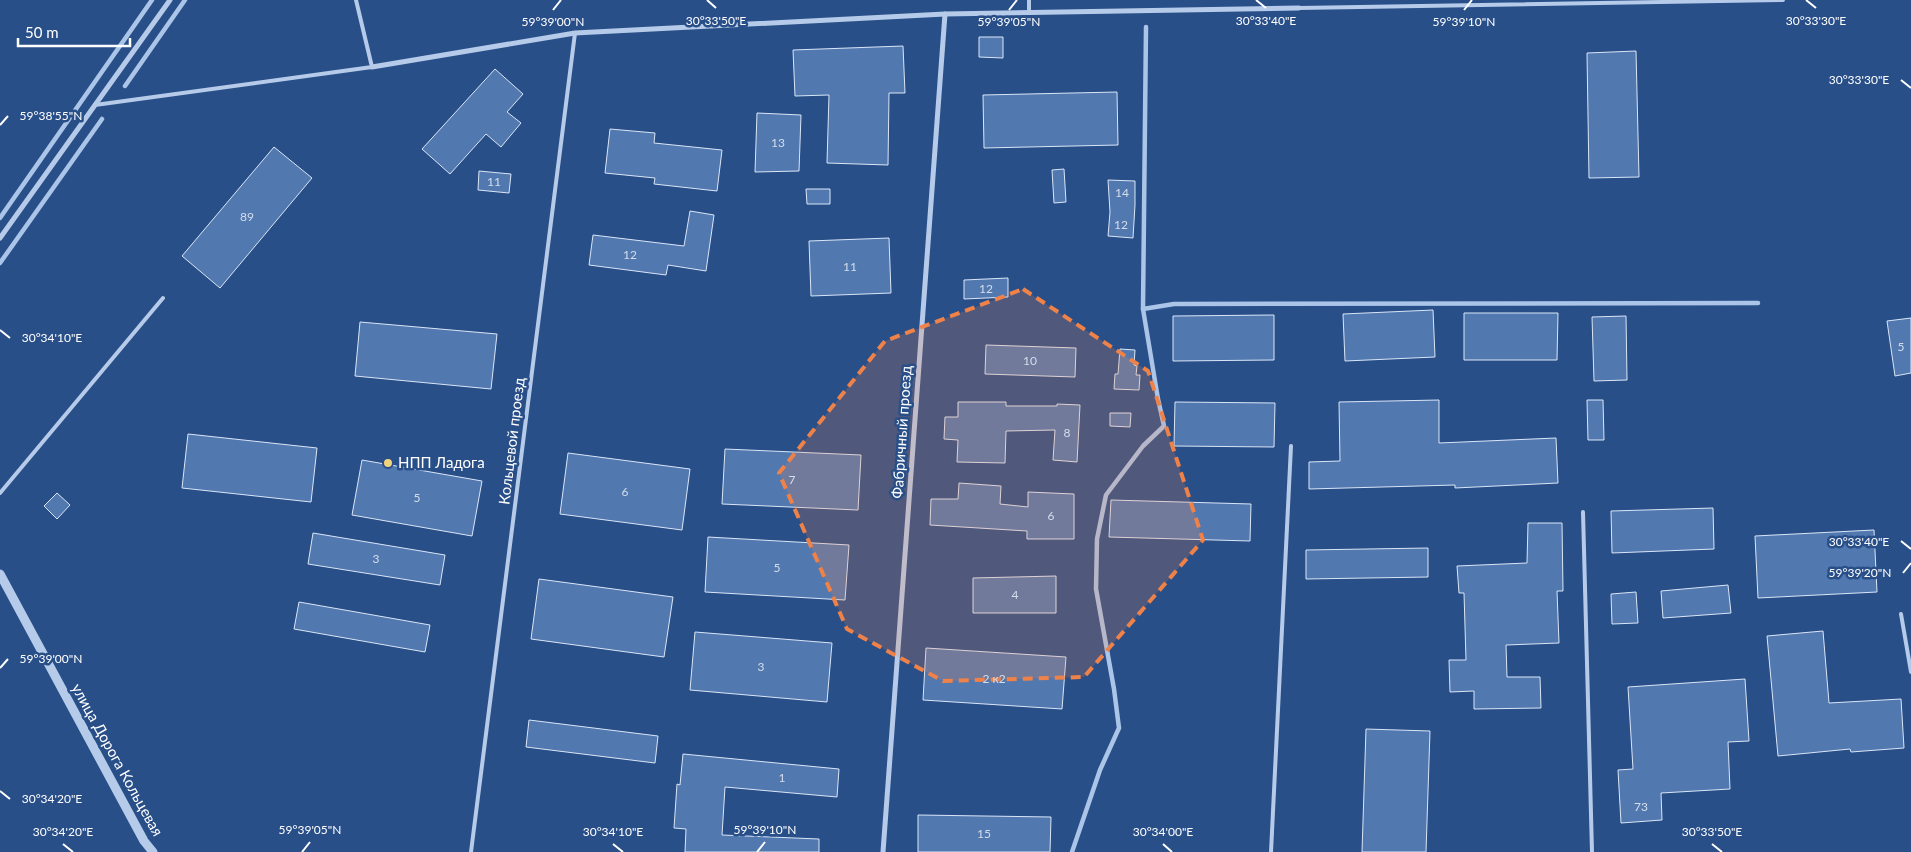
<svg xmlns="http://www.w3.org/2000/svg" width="1911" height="852" viewBox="0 0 1911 852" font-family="Lato,sans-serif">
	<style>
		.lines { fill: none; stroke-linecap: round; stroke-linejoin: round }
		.stream { stroke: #abc5e9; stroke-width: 4.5 }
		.building { fill: #5278b0; stroke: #dae6f7 }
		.service { stroke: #b6cbe9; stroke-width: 4 }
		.minor { stroke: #b6cbe9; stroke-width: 5 }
		.tertiary { stroke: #b6cbe9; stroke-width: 9 }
		.marked { fill: #ee8249; fill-opacity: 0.2; stroke: #ee8249; stroke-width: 4; stroke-dasharray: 10 6; stroke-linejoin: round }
		.ticks { fill: none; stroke: #fff; stroke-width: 2 }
		.poi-dot { fill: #f0d37d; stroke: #294f89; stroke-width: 2 }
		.labels { text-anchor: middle; stroke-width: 5; stroke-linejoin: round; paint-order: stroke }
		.number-label { font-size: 12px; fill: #d4ddeb }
		.street-label { font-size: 15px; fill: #fff; stroke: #294f89 }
		.poi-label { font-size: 15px; fill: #fff; stroke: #294f89; text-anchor: start }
		.ticks-label { font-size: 12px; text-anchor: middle; fill: #fff; stroke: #294f89; stroke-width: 5; stroke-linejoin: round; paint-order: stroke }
	</style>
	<rect width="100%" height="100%" fill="#294f89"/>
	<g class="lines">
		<g class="stream">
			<path d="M 1146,27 L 1143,309 L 1174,304 L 1758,303"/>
			<path d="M 125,86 L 185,0"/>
			<path d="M 0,218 L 152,0"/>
			<path d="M 0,263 L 102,119"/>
			<path d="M 1072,852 L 1100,770 L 1119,728 L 1114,689 L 1096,589 L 1097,539 L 1106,495 L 1143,446 L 1164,426 L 1158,399 L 1143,309"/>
		</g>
	</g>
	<g class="building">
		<path d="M 979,37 L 1003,37 L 1003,58 L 979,57 Z"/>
		<path d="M 903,46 L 905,93 L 889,93 L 888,165 L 827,163 L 829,95 L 795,96 L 793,50 Z"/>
		<path d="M 1636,51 L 1639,177 L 1589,178 L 1587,53 Z"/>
		<path d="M 495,69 L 523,94 L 507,112 L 521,123 L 501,147 L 486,134 L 450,174 L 422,149 Z"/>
		<path d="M 1117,92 L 1118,145 L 984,148 L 983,95 Z"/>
		<path d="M 757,113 L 801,115 L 799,171 L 755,172 Z"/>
		<path d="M 610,129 L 655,133 L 654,143 L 722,150 L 717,191 L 654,184 L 655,178 L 605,173 Z"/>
		<path d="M 274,147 L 312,178 L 220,288 L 182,256 Z"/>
		<path d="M 1064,169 L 1066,202 L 1054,203 L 1052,170 Z"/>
		<path d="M 479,171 L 511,174 L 509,193 L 478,190 Z"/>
		<path d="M 1108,180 L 1135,181 L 1135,205 L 1133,238 L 1108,236 L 1110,212 Z"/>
		<path d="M 806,189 L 830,189 L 830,204 L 807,204 Z"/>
		<path d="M 690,211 L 714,215 L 706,271 L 668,265 L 666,275 L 589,265 L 593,235 L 684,246 Z"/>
		<path d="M 889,238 L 891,293 L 811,296 L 809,241 Z"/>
		<path d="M 1008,278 L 1008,297 L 964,299 L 964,280 Z"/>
		<path d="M 1433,310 L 1435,357 L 1345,361 L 1343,314 Z"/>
		<path d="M 1464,313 L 1558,313 L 1557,360 L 1464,360 Z"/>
		<path d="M 1274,315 L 1274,360 L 1173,361 L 1173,316 Z"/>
		<path d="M 1626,316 L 1627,380 L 1594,381 L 1592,317 Z"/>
		<path d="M 1911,318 L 1911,373 L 1895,376 L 1887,321 Z"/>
		<path d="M 360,322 L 497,334 L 491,389 L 355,376 Z"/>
		<path d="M 986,345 L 1076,348 L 1075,377 L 985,374 Z"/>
		<path d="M 1120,349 L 1135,350 L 1134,365 L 1137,366 L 1136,375 L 1140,375 L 1139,390 L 1114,389 L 1115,374 L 1118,374 Z"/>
		<path d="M 1439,400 L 1439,443 L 1556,438 L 1558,483 L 1455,488 L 1455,485 L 1309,489 L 1309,462 L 1340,461 L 1339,402 Z"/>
		<path d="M 1587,400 L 1603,400 L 1604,440 L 1588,440 Z"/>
		<path d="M 958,402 L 1006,402 L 1006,406 L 1057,406 L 1057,404 L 1080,405 L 1077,462 L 1053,460 L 1055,430 L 1006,431 L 1005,463 L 957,462 L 958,440 L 944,439 L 945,417 L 958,417 Z"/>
		<path d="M 1175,402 L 1275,403 L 1274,447 L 1174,446 Z"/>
		<path d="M 1110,413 L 1131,413 L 1130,427 L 1110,426 Z"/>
		<path d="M 188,434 L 317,448 L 311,502 L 182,488 Z"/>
		<path d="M 725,449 L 861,455 L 858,510 L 722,504 Z"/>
		<path d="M 568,453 L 690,469 L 682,530 L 560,514 Z"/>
		<path d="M 362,460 L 482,481 L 472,536 L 352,515 Z"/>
		<path d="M 959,483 L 1001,486 L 1000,504 L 1028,507 L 1028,492 L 1074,494 L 1074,539 L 1027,539 L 1027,531 L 930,525 L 931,499 L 958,499 Z"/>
		<path d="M 57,493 L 70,505 L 57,519 L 44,506 Z"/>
		<path d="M 1111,500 L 1251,504 L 1250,541 L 1109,537 Z"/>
		<path d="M 1713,508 L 1714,549 L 1612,553 L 1611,511 Z"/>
		<path d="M 1528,523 L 1562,523 L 1563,591 L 1557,591 L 1559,643 L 1506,645 L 1507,677 L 1540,677 L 1541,708 L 1474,709 L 1474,691 L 1450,692 L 1449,660 L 1466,660 L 1464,593 L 1459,593 L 1457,566 L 1527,563 Z"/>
		<path d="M 1874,530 L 1877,592 L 1758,598 L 1755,536 Z"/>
		<path d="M 313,533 L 445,555 L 440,585 L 308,564 Z"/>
		<path d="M 708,537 L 849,545 L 845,600 L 705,592 Z"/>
		<path d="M 1428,548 L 1428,577 L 1306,579 L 1306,550 Z"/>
		<path d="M 1056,576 L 1056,613 L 973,613 L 973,578 Z"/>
		<path d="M 539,579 L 673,597 L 664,657 L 531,639 Z"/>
		<path d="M 1728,585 L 1731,613 L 1663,618 L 1661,591 Z"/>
		<path d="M 1636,592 L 1638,623 L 1612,624 L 1611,594 Z"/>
		<path d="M 299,602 L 430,625 L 425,652 L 294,629 Z"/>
		<path d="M 1823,631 L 1829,703 L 1901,699 L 1904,748 L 1851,752 L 1850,749 L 1778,756 L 1767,636 Z"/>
		<path d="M 695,632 L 832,643 L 827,702 L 690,690 Z"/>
		<path d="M 926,648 L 1066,657 L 1062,709 L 923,700 Z"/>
		<path d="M 1745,679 L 1749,741 L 1728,742 L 1730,789 L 1661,793 L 1662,820 L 1621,823 L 1618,770 L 1633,769 L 1628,687 Z"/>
		<path d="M 529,720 L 658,736 L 655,763 L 526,747 Z"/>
		<path d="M 1366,729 L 1430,731 L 1426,852 L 1362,852 Z"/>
		<path d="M 683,754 L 839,769 L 837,797 L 725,787 L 722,835 L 819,839 L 819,852 L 685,852 L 686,829 L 674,828 L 677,784 L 680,785 Z"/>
		<path d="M 918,815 L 1051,817 L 1050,852 L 918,852 Z"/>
	</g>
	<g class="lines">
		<g class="service">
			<path d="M 1029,0 L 1029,12"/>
			<path d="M 1299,8 L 1783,0"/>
			<path d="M 95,105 L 372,67 L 356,0"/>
			<path d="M 0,493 L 163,298"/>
			<path d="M 1583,512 L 1592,852"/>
			<path d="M 1901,614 L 1911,672"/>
			<path d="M 471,852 L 575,33"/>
			<path d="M 1271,852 L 1291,446"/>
		</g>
		<g class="minor">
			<path d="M 372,67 L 575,33 L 945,14 L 1299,8"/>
			<path d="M 0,238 L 170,0"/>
			<path d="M 883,852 L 945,14"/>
		</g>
		<path class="tertiary" d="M 0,574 L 144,841 L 153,852"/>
	</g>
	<path class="marked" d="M 1023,289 L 1148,371 L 1203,540 L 1084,677 L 943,681 L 847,629 L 779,473 L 885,341 Z"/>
	<path class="ticks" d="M 707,0 L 716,8M 1256,0 L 1266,8M 1806,0 L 1816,8M 553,10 L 561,0M 1009,10 L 1017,0M 1464,10 L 1472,0M 1901,80 L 1911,88M 0,125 L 8,116M 0,330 L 10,338M 1901,541 L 1911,549M 1903,573 L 1911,563M 0,668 L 8,659M 0,791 L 10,799M 63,844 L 73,852M 613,844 L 623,852M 1163,844 L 1172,852M 1712,844 L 1722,852M 302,852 L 310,842M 757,852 L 765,842"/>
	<circle class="poi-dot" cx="388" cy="463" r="5"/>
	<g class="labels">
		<g class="number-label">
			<text x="778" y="147">13</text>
			<text x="494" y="186">11</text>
			<text x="1122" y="197">14</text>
			<text x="247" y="221">89</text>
			<text x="1121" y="229">12</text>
			<text x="630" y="259">12</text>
			<text x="850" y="271">11</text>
			<text x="986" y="293">12</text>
			<text x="1901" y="351">5</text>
			<text x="1030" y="365">10</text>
			<text x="1067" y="437">8</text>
			<text x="792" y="484">7</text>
			<text x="625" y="496">6</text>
			<text x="417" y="502">5</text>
			<text x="1051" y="520">6</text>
			<text x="376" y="563">3</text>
			<text x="777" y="572">5</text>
			<text x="1015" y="599">4</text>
			<text x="761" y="671">3</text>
			<text x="994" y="683">2 к2</text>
			<text x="782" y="782">1</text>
			<text x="1641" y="811">73</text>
			<text x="984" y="838">15</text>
		</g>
		<g class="street-label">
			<text transform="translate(902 432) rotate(-86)" y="5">Фабричный проезд</text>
			<text transform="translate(512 441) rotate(-83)" y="5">Кольцевой проезд</text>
			<text transform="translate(117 760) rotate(61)" y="5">улица Дорога Кольцевая</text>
		</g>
		<g class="poi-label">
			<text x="398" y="468">НПП Ладога</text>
		</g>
	</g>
	<g class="ticks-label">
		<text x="1816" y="25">30°33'30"E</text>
		<text x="716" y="25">30°33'50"E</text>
		<text x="1266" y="25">30°33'40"E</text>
		<text x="553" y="26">59°39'00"N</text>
		<text x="1009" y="26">59°39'05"N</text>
		<text x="1464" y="26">59°39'10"N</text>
		<text x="1859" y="84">30°33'30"E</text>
		<text x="51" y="120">59°38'55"N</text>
		<text x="52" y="342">30°34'10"E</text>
		<text x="1859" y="546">30°33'40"E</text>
		<text x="1860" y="577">59°39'20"N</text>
		<text x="51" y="663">59°39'00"N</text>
		<text x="52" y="803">30°34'20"E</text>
		<text x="310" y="834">59°39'05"N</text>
		<text x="765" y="834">59°39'10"N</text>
		<text x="63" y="836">30°34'20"E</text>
		<text x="613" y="836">30°34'10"E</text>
		<text x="1163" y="836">30°34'00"E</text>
		<text x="1712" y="836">30°33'50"E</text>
	</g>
	<path d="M18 38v8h112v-8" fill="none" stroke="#ffffff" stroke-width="2.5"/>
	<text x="25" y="38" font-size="15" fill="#ffffff" stroke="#294f89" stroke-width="4" paint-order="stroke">50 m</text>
</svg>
